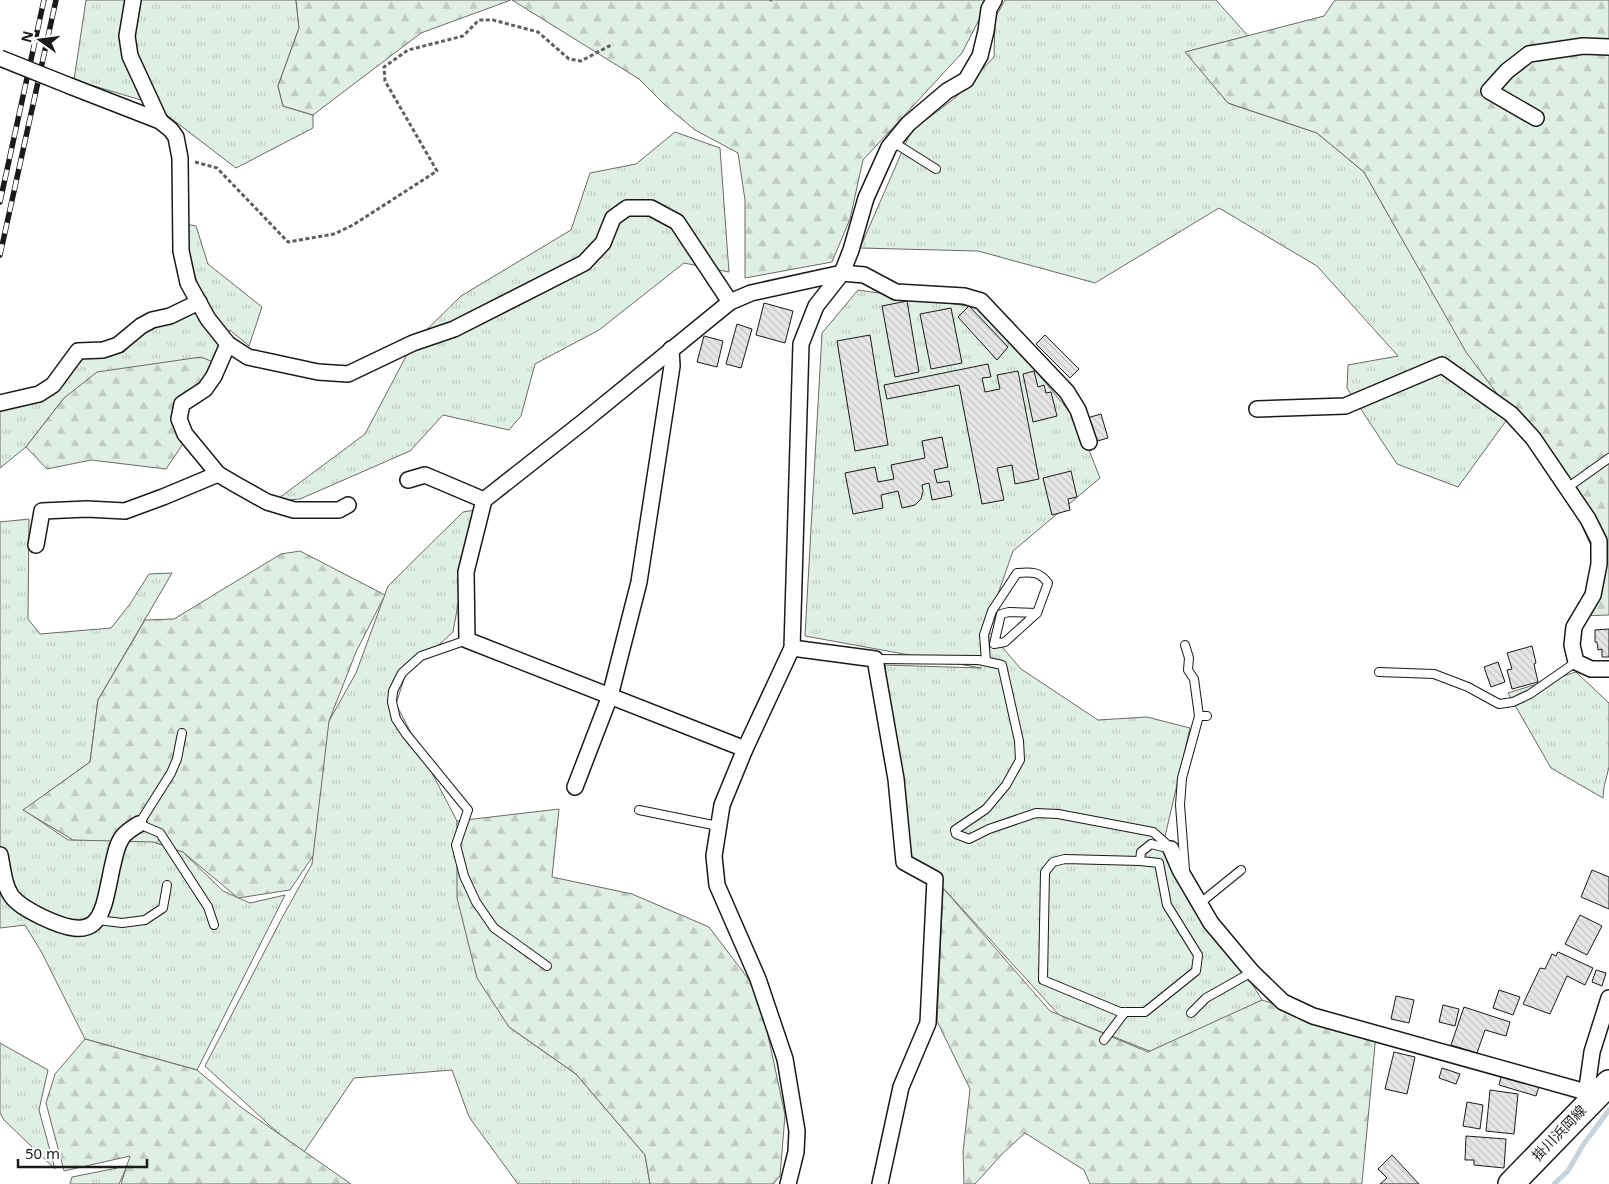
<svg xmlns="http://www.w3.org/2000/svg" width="1609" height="1184" viewBox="0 0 1609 1184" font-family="'Noto Sans','Noto Sans JP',sans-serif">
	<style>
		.grass { fill: url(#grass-tufts); stroke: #6a6a6a }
		.forest { fill: url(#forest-firs); stroke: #6a6a6a }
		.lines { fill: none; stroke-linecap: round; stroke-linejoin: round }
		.stream { stroke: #c6d2dc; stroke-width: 5 }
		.building { fill: url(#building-back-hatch); stroke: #1a1a1a }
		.lane-casing { stroke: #1a1a1a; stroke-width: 10 }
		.street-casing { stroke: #1a1a1a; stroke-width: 18 }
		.primary-casing { stroke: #1a1a1a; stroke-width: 28 }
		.path { stroke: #5f5f5f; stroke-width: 3; stroke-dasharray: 4 2.5; stroke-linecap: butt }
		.lane { stroke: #fff; stroke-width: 8 }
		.street { stroke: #fff; stroke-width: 15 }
		.primary { stroke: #fff; stroke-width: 25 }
		.rail-casing { stroke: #1a1a1a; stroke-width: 5.5 }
		.rail { stroke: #fff; stroke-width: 4; stroke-dasharray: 11; stroke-linecap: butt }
		.street-bridge-casing { stroke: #1a1a1a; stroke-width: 18; stroke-linecap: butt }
		.street-bridge { stroke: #fff; stroke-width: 15 }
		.labels { text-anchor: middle; stroke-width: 4; stroke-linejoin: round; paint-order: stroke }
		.street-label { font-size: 14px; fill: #1a1a1a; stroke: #fff }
	</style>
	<defs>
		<pattern id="grass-tufts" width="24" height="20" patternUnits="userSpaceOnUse" patternTransform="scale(1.25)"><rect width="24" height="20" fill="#e0efe3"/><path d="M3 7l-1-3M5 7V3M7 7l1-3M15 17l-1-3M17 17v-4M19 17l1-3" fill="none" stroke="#c0ccc2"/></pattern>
		<pattern id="forest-firs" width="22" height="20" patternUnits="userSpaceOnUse" patternTransform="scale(1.25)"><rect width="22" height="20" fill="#e0efe3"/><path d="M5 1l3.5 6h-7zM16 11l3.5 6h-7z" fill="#c0ccc2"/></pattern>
		<pattern id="building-back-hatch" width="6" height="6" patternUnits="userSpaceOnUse" patternTransform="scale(1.25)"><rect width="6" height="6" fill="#e6e6e6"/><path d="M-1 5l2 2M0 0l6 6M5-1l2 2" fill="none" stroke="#c5c5c5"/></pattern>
	</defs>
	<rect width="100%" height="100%" fill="#fff"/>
	<g class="grass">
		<path d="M 86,0 L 296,0 L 299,28 L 278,86 L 283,106 L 313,115 L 313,128 L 236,168 L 151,103 L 74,80 Z"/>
		<path d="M 1005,0 L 1216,0 L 1248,36 L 1186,52 L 1228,103 L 1317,133 L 1364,172 L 1429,285 L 1511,414 L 1458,487 L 1397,464 L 1347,388 L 1348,365 L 1398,356 L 1317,266 L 1219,208 L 1095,283 L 978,251 L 860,248 L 911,131 L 955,98 L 994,57 L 995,18 Z"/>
		<path d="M 675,132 L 720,148 L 729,272 L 684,263 L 599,330 L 535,364 L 521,416 L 509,430 L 443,415 L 410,451 L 300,499 L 275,501 L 365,434 L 413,343 L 461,296 L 571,230 L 590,173 L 636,164 Z"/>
		<path d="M 185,224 L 196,226 L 208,264 L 262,307 L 249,346 L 230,330 L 213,362 L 64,398 L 26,447 L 0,468 L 0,411 L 43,401 L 60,386 L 83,359 L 124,352 L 146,328 L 206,307 L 186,251 Z"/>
		<path d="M 858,290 L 975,307 L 1024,357 L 1078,422 L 1100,478 L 1013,551 L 992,611 L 984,626 L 1021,669 L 1098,720 L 1147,717 L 1190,728 L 1164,841 L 1262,1000 L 1157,1054 L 1059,1015 L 935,879 L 904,862 L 885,665 L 981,668 L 805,636 L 822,333 Z"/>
		<path d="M 475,510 L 453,632 L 405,676 L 396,704 L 457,821 L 466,931 L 509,1027 L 576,1074 L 645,1155 L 650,1184 L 518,1184 L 469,1117 L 452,1070 L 354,1078 L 304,1152 L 277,1132 L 205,1066 L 283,916 L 312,864 L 325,734 L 329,721 L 356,673 L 388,586 L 463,512 Z"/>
		<path d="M 29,519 L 28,619 L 40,634 L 111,628 L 130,604 L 149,574 L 172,573 L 98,700 L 90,762 L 24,810 L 68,840 L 145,839 L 183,852 L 223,891 L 250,903 L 285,895 L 197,1070 L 85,1039 L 42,953 L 25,925 L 0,928 L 0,522 Z"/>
		<path d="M 1576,672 L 1609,703 L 1609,767 L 1604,787 L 1603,798 L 1551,768 L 1508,693 Z"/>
		<path d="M 0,1043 L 48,1070 L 39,1110 L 55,1169 L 4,1120 L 0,1113 Z"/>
		<path d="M 127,1166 L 119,1184 L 70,1184 L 72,1177 Z"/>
	</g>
	<g class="forest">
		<path d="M 296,0 L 511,0 L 421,33 L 313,115 L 283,106 L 278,86 L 299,28 Z"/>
		<path d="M 512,0 L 989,0 L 962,53 L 863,160 L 850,219 L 832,262 L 745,278 L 745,200 L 738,153 L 695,130 L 665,105 L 639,79 Z"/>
		<path d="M 1335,0 L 1609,0 L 1609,615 L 1580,616 L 1599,564 L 1562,481 L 1466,352 L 1364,172 L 1317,133 L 1228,103 L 1185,52 L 1324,16 Z"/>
		<path d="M 201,357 L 213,362 L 202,387 L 173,407 L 183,444 L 166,469 L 91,460 L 47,469 L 26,447 L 64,398 L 97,372 Z"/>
		<path d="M 300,551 L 385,595 L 356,652 L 329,721 L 313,856 L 290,890 L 238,898 L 183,852 L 153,842 L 73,840 L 23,810 L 90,762 L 98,700 L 145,620 L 174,619 L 281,554 Z"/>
		<path d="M 559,809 L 552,877 L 632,894 L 709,927 L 759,993 L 785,1115 L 780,1176 L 773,1184 L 650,1184 L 645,1155 L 576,1074 L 509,1027 L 477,978 L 457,898 L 457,821 Z"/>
		<path d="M 943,888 L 1050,1011 L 1148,1052 L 1262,1000 L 1376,1034 L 1362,1183 L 1361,1184 L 1090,1184 L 1084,1170 L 1025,1133 L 1002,1154 L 975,1184 L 964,1184 L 963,1152 L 970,1089 L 937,1021 Z"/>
		<path d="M 85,1039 L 197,1070 L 242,1108 L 351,1184 L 121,1184 L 130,1156 L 64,1171 L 46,1103 L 55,1074 Z"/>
	</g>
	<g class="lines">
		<path class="stream" d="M 1554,1184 L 1568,1171 L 1583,1145 L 1609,1110"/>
	</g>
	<g class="building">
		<path d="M 907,301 L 919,372 L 895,377 L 882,306 Z"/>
		<path d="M 764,303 L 793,311 L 785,343 L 756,335 Z"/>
		<path d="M 969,306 L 1008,347 L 997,360 L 958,317 Z"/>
		<path d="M 951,308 L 962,363 L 931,369 L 920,314 Z"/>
		<path d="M 737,324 L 752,329 L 741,368 L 726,364 Z"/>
		<path d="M 870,335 L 888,445 L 855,451 L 837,341 Z"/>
		<path d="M 1045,335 L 1079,369 L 1070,378 L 1036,344 Z"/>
		<path d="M 704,336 L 723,341 L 717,367 L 697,362 Z"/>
		<path d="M 988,364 L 991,377 L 982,378 L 985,392 L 1000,389 L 997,375 L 1018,371 L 1039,479 L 1015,484 L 1012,465 L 997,468 L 1004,500 L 982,504 L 959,385 L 887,399 L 884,385 Z"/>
		<path d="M 1034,371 L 1038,387 L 1044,385 L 1046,393 L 1051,392 L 1057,416 L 1033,422 L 1023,374 Z"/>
		<path d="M 1101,414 L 1108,438 L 1094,442 L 1087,418 Z"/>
		<path d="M 942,437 L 948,467 L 934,470 L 937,483 L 949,481 L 952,496 L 932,500 L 929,483 L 922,485 L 923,491 L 921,499 L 915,505 L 902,508 L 898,491 L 881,495 L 883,508 L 853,514 L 845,473 L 875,467 L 878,482 L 894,479 L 891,465 L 925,458 L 922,441 Z"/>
		<path d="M 1071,471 L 1077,497 L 1068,499 L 1070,510 L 1052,515 L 1043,478 Z"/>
		<path d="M 1609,629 L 1609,657 L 1602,657 L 1602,649 L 1598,650 L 1597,642 L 1595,642 L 1595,630 Z"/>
		<path d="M 1532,646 L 1536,663 L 1534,664 L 1538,682 L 1512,689 L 1507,670 L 1512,669 L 1507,653 Z"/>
		<path d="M 1498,662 L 1505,682 L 1491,687 L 1484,667 Z"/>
		<path d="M 1592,870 L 1609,877 L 1609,909 L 1581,897 Z"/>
		<path d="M 1580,915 L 1602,926 L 1587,955 L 1565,944 Z"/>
		<path d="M 1558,952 L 1593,968 L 1585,985 L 1567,976 L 1550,1014 L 1523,1004 L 1540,968 L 1545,969 L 1552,954 L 1556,956 Z"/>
		<path d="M 1596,970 L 1606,973 L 1602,986 L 1592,982 Z"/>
		<path d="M 1499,990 L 1520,997 L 1513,1015 L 1493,1008 Z"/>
		<path d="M 1396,996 L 1414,1000 L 1409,1023 L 1391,1019 Z"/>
		<path d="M 1443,1005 L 1459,1009 L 1455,1026 L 1439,1022 Z"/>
		<path d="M 1464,1007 L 1510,1022 L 1506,1036 L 1485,1030 L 1477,1053 L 1451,1045 Z"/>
		<path d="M 1394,1052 L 1415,1057 L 1407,1094 L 1385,1089 Z"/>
		<path d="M 1442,1068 L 1460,1074 L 1456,1084 L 1439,1078 Z"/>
		<path d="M 1502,1073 L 1540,1083 L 1536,1096 L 1499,1085 Z"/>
		<path d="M 1490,1090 L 1518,1094 L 1514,1134 L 1486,1131 Z"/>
		<path d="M 1467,1102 L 1483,1105 L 1480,1129 L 1463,1126 Z"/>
		<path d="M 1466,1136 L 1506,1139 L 1504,1168 L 1474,1165 L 1474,1160 L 1465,1160 Z"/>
		<path d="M 1392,1155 L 1419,1184 L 1380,1184 L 1387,1178 L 1378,1169 Z"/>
	</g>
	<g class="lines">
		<g class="lane-casing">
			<g id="lane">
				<path d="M 893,142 L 936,169"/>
				<path d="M 1567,488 L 1609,458"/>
				<path d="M 467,640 L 421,656 L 402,673 L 393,691 L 392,702 L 396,719 L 406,734 L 468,810 L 456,845 L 464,876 L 476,902 L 494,928 L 547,966"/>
				<path d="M 1185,645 L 1189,658 L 1188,670 L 1194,679 L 1199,716"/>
				<path d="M 875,659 L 979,660 L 1002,665 L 1019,741 L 1020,760 L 1006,785 L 986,809 L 955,830 L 956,834 L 969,839 L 989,829 L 1036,813 L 1058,814 L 1153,832 L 1170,847"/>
				<path d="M 986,661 L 984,635 L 992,611 L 1017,573 C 1031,572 1039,571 1048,583 L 1037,613 L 1005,642 L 994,644 L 1001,614 L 1009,612 L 1037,613"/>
				<path d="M 1379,672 L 1434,674 L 1468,687 L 1499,704 L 1513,702 L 1530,694 L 1576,662"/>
				<path d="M 182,733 L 177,759 L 171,773 L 139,824 L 160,833 L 208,907 L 214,925"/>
				<path d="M 639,810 L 718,826"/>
				<path d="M 1140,861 L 1065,859 L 1053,862 L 1045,872 L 1043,980 L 1120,1012 L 1145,1012 L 1196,971 L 1198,955 L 1167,905 L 1159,863 L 1140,861 L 1141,852 L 1151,844 L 1171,849"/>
				<path d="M 1185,870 L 1180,805 L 1182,778 L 1199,716 L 1207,716"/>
				<path d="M 1199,904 L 1241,870"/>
				<path d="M 98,920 L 122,923 L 145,920 L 163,908 L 167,885"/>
				<path d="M 1191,1013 L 1206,998 L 1252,972"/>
				<path d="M 1104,1040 L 1125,1012"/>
			</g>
		</g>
		<g class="street-casing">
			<g id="street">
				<path d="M 133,0 L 127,36 L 130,56 L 160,121"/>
				<path d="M 70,86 L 160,121 L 171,130 L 176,137 L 180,158 L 181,251 L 188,283 L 208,319 L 228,344 L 248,357 L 318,372 L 348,374 L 413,343 L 454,329 L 584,263 L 603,243 L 613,218 L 627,208 L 651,208 L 677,222 L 730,302"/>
				<path d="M 1536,118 L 1489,91 L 1507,71 L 1529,54 L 1583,46 L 1609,47"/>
				<path d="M 228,344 L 214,376 L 205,389 L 182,404 L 179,419 L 185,434 L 218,474 L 235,484 L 267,502 L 294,510 L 339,510 L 348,505"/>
				<path d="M 0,403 L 39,394 L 53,385 L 78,351 L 103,350 L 118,345 L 141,326 L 152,320 L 170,316 L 199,302"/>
				<path d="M 1257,409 L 1345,406 L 1442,365 L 1511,414 L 1533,438 L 1588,519 L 1599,541 L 1599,564 L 1593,595 L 1574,627 L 1572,645 L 1576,662 L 1591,669 L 1609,669"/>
				<path d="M 408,480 L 425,475 L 484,500"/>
				<path d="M 36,545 L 42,511 L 87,509 L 125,511 L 163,497 L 218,474"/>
				<path d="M 792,648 L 875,659 L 896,779 L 904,862 L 935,879 L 928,1023 L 901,1087 L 880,1184"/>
				<path d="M 745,749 L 467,640 L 466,572 L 484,500 L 583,422 L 730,302 L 751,293 L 842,273 L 864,275 L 896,292 L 964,296 L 981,301 L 1067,392 L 1078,410 L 1089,442"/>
				<path d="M 575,787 L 610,696 L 639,582 L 672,366 L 671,349"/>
				<path d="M 1171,849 L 1180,870 L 1211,923 L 1252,972 L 1283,1002 L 1313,1016 L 1586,1092"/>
				<path d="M 0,855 C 7,894 6,899 42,917 C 100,945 102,918 112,868 C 115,857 116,844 124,835 C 128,831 134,827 139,824"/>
				<path d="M 1585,1102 L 1592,1052 L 1609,998"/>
				<path d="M 788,1184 L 796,1152 L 797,1131 L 785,1059 L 758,979 L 717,885 L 714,856 L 722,805 L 745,749 L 792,648 L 801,344 L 816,306 L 842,273 L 851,250 L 866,198 L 889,147 L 908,124 L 947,91 L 966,80 L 980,56 L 986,31 L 989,9 L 994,0"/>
			</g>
		</g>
		<g class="primary-casing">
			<path id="primary" d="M 1511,1184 L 1609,1083"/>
		</g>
		<g class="path">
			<path d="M 770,1 L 771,0"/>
			<path d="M 195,162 L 217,168 L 288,242 L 334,234 L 353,225 L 437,171 L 385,81 L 384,67 L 408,50 L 463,36 L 479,20 L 493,20 L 538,32 L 569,59 L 581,61 L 613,44"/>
		</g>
		<use href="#lane" class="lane"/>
		<use href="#street" class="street"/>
		<use href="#primary" class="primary"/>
		<g class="rail-casing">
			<g id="rail">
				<path d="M 0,202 L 44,0"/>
				<path d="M 0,255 L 56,0"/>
			</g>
		</g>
		<use href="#rail" class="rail"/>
		<g class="street-bridge-casing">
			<path id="street-bridge" d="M 0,58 L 70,86"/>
		</g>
		<use href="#street-bridge" class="street-bridge"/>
	</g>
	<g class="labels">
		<g class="street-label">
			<text transform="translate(1559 1133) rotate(-46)" y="5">掛川浜岡線</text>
		</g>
	</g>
	<g transform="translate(40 40) rotate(284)" stroke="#ffffff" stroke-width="4" paint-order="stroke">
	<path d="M0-4L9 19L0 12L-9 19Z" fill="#1a1a1a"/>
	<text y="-8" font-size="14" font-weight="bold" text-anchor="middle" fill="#1a1a1a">N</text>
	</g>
	<path d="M18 1159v8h129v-8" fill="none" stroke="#1a1a1a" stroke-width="2.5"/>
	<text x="25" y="1159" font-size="15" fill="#1a1a1a" stroke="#ffffff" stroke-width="4" paint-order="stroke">50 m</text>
</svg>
